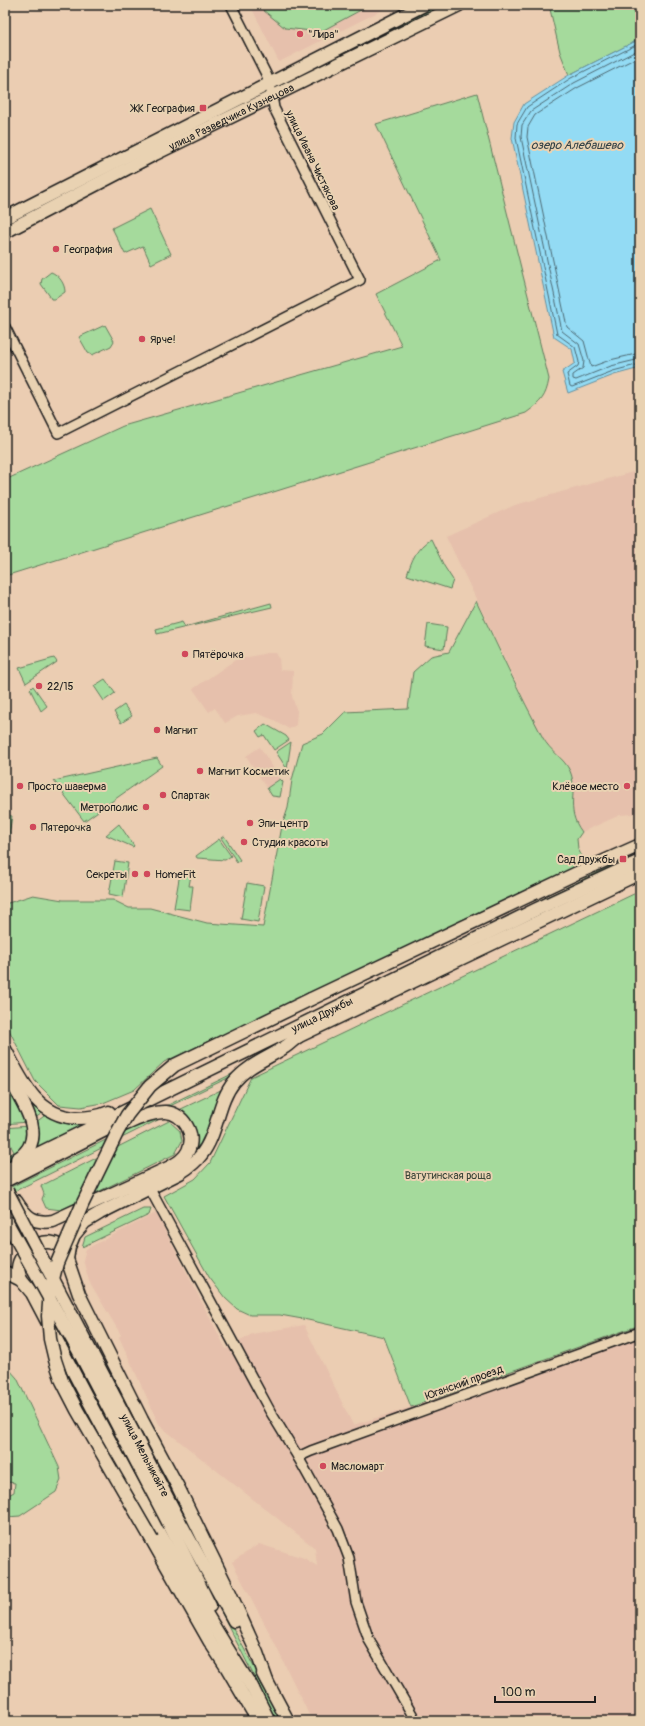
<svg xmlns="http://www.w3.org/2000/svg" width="645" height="1726" viewBox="0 0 645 1726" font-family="Pangolin,sans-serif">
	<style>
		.built { fill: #e6c0ac }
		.green { fill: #a5da9c; stroke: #607b5c }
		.water { fill: #93dbf4; stroke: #638f9e }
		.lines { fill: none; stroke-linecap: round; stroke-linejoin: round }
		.shore { stroke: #4c6872; stroke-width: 1 }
		.minor-casing { stroke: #1c1c1c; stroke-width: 12 }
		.major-casing { stroke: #1c1c1c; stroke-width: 15 }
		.minor { stroke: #e9d2b2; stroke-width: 9 }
		.major { stroke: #e9d2b2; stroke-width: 12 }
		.major-bridge-casing { stroke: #1c1c1c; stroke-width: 15; stroke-linecap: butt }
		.major-bridge { stroke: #e9d2b2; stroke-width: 12 }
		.poi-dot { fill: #d1495b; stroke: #e9d2b2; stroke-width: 1.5 }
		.labels { text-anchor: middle; stroke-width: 4; stroke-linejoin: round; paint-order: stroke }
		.poi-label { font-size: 11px; fill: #1c1c1c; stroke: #e9d2b2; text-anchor: start }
		.street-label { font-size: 11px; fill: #1c1c1c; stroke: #e9d2b2 }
		.park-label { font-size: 11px; fill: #374236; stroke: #e9d2b2 }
		.water-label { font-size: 12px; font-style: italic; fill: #344247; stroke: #e9d2b2 }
	</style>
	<rect width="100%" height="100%" fill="#ebcdb2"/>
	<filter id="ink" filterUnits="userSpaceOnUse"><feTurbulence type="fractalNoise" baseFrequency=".025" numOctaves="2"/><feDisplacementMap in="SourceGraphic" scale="8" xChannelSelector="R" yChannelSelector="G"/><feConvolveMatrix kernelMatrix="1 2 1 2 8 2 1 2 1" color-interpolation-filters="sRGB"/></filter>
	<g filter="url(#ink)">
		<g class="built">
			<path d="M 250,5 L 392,5 L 279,62 Z"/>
			<path d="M 640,470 L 640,810 L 632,814 L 620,815 L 582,832 L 576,824 L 572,811 L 573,780 L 564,761 L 544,741 L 446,536 L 515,505 Z"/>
			<path d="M 267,653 L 276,653 L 279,658 L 280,670 L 293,671 L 292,696 L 297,711 L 296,725 L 289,729 L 274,720 L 256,713 L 238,716 L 225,723 L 215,708 L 209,712 L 193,689 L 235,660 Z"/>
			<path d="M 260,747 L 280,779 L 267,788 L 246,756 Z"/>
			<path d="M 156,1213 L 226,1349 L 252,1334 L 304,1325 L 353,1425 L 411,1407 L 640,1325 L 640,1721 L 312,1721 L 271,1636 L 232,1562 L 259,1544 L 304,1558 L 317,1566 L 315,1548 L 160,1426 L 119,1337 L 121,1335 L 89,1281 L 83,1260 L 86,1249 Z"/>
		</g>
		<g class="green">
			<path d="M 260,5 L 370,5 L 320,32 L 285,28 L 263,10 Z"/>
			<path d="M 433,5 L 448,5 L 290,84 L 288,82 L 377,37 Z"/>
			<path d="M 549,5 L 640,5 L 640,39 L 569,75 L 560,52 Z"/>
			<path d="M 477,93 L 549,379 C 546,397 541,402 526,413 L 5,576 L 5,480 L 123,426 L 402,346 L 376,294 L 441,260 L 376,124 Z"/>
			<path d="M 150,209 L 171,254 L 151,264 L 143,246 L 125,254 L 112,228 Z"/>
			<path d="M 51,272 C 59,275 65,284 65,292 L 55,299 L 51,299 L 49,295 L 41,284 L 42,279 Z"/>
			<path d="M 105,325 L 114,341 L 111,346 L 92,355 L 88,353 L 79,337 Z"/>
			<path d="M 431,539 L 444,566 L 453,580 L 450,589 L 407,575 C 412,560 416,548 431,539 Z"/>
			<path d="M 476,601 C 498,647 519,693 543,738 C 550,751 564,758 570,771 C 579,792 564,808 582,832 L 577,839 L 578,849 L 586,864 L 164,1062 L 134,1090 L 103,1103 L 81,1107 L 59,1105 L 35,1081 L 5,1022 L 5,904 L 33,895 L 63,900 L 113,900 L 129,908 L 150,908 L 207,923 L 263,927 L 282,826 L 288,808 L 292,780 L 302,743 L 323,734 L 345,712 L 408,709 L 413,672 L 431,656 L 449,652 Z"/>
			<path d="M 271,603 L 272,607 L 157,634 L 156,629 L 182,622 L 185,627 Z"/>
			<path d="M 428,624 L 447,627 L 444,649 L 425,646 Z"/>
			<path d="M 54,658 L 57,662 L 26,683 L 19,668 Z"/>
			<path d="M 105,679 L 115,693 L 104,701 L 94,686 Z"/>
			<path d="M 33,686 L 47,706 L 41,711 L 30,689 Z"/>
			<path d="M 124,705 L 132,716 L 121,723 L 114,712 Z"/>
			<path d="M 265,724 L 286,736 L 289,740 L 274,750 L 264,735 L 260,737 L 256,731 Z"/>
			<path d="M 291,742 L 287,769 L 276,752 Z"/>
			<path d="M 157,758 L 162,766 L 84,821 L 54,781 Z"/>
			<path d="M 280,779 L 283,782 L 280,797 L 272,796 L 267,788 Z"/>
			<path d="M 5,815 L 12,816 L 7,847 L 5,846 Z"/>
			<path d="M 119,824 L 134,846 L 133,847 L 106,835 Z"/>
			<path d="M 224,836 L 240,860 L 237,862 L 221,838 Z"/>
			<path d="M 219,839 L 231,856 L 225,860 L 197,858 L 196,856 Z"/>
			<path d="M 115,861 L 128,863 L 123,897 L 109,894 Z"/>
			<path d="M 611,866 L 599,876 L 535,905 L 534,903 Z"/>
			<path d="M 180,873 L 191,875 L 189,886 L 193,886 L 190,910 L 174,908 Z"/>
			<path d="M 247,883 L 264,886 L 258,922 L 241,919 Z"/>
			<path d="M 640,891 L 640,1325 L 411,1407 L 384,1337 L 308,1320 L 280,1315 L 250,1315 L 237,1309 L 225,1298 L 209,1277 L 164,1196 L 195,1179 L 210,1163 L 251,1077 Z"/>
			<path d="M 236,1072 L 232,1076 L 170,1106 L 166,1106 Z"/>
			<path d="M 5,1081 L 27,1122 L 5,1124 Z"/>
			<path d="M 225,1088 L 206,1139 L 192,1156 C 192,1135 197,1124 179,1110 Z"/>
			<path d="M 26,1094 L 44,1112 L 35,1118 Z"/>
			<path d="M 47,1114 L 92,1121 L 31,1152 L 36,1122 Z"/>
			<path d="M 166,1116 L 5,1196 L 5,1190 L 148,1119 Z"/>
			<path d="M 169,1121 L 180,1131 L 182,1141 L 175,1154 L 61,1210 L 46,1208 L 42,1199 L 44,1194 L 41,1186 Z"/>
			<path d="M 28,1126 C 26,1148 24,1150 5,1162 L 5,1157 L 14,1152 L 9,1142 L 5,1144 L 5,1128 Z"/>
			<path d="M 143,1209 L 151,1209 L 149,1215 L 82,1247 L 85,1237 Z"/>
			<path d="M 9,1369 L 17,1378 L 59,1467 L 61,1480 L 56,1492 L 20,1516 L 7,1517 L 5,1516 L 5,1497 L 14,1492 L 15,1483 L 8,1482 L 5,1483 L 5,1372 Z"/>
			<path d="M 193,1554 L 274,1704 L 283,1721 L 277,1721 L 192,1555 Z"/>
		</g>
		<path class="water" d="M 640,39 L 640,368 L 614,375 L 568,393 L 562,372 L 575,363 L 572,349 L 554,337 L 512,138 L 514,122 L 524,104 L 569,75 Z"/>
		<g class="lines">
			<g class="shore">
				<path d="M 640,43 L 571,78 L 527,107 L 517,124 L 516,138 L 557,334 L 575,347 L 579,362 L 578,366 L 567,374 L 570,386 L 572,387 L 613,371 L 640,364"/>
				<path d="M 640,49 L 574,83 L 531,111 L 522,125 L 521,137 L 562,331 L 579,344 L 584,361 L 583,368 L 573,375 L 573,379 L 576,380 L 611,366 L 640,359"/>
				<path d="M 640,56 L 577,88 L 535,115 L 528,127 L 527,137 L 567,327 L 584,341 L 591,367 L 610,360 L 640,353"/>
			</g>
			<g class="minor-casing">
				<g id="minor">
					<path d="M 5,327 L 58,433 L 360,280 L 274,108 L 270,84 L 266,74 L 231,5"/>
					<path d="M 150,1189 L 270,1411 L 298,1457 L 338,1529 L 349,1558 L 356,1602 L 369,1640 L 416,1721"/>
					<path d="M 298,1457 L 311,1451 L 640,1332"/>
				</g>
			</g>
			<g class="major-casing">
				<g id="major">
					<path d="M 5,218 L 424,5"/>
					<path id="s1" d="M 5,232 L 155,154 L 459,5"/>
					<path d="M 311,999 L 577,873 L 640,845"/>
					<path d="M 293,1039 L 640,873"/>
					<path d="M 5,1049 C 21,1079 36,1116 76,1118 C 88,1118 98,1117 109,1112"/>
					<path d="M 5,1072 C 19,1097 52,1138 17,1159"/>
					<path id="s2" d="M 5,1170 L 535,910 L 640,861"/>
					<path d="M 5,1181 L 123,1121"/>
					<path d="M 16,1201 C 26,1217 34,1224 53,1221 L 170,1167 C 177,1163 184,1159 188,1151 C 196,1134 184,1114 166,1112 C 150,1111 131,1123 116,1128"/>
					<path d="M 5,1272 L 21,1280 L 32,1293 C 102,1426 171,1562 253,1689"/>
					<path d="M 21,1280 C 20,1276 18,1272 18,1268 C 19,1251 43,1236 58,1245 C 63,1248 65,1253 67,1258"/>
					<path d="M 179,1520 L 234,1621"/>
					<path d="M 170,1526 L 210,1606"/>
					<path d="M 152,1540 L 210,1642 L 227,1668 L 258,1721"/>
					<path d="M 263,1674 L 288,1721"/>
					<path d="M 267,1681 L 257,1653 L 230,1593 L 178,1487 L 142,1420 L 79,1294 L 67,1259 L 69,1247 L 74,1235 L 85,1222 L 100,1213 L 180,1173 C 188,1168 196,1162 201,1155 C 218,1134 217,1103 234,1082 C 248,1065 267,1059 285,1047 C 290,1044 294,1039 299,1036"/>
					<path d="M 250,1683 L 269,1721"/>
				</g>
			</g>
			<use href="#minor" class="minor"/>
			<use href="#major" class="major"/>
			<g class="major-bridge-casing">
				<g id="major-bridge">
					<path id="s3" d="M 7,1191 L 179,1520"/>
					<path d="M 5,1219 L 77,1348 L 170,1526"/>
					<path d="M 152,1540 L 77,1410 L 62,1381 L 55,1360 L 50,1339 L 48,1316 L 50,1291 L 57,1263 L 82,1205 L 118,1131 L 127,1115 L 150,1086 L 175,1065 L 311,999"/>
				</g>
			</g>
			<use href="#major-bridge" class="major-bridge"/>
		</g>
	</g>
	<g class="poi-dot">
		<circle cx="300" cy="34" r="4"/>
		<rect x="199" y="104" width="8" height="8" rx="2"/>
		<circle cx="56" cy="249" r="4"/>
		<circle cx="142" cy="339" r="4"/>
		<circle cx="185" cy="654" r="4"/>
		<circle cx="39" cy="686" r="4"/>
		<circle cx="157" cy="730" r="4"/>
		<circle cx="200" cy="771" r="4"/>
		<circle cx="20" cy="786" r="4"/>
		<circle cx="627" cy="786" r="4"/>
		<circle cx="163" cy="795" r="4"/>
		<circle cx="146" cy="807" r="4"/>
		<circle cx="250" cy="823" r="4"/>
		<circle cx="33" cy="827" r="4"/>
		<circle cx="244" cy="842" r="4"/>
		<rect x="619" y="855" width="8" height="8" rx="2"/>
		<circle cx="135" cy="874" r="4"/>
		<circle cx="147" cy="874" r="4"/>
		<circle cx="323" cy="1466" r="4"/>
	</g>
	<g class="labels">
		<g class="poi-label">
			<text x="308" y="38">"Лира"</text>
			<text x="195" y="112" text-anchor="end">ЖК География</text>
			<text x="64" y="253">География</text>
			<text x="150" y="343">Ярче!</text>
			<text x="193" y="658">Пятёрочка</text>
			<text x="47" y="690">22/15</text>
			<text x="165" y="734">Магнит</text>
			<text x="208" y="775">Магнит Косметик</text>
			<text x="28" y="790">Просто шаверма</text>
			<text x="619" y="790" text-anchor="end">Клёвое место</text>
			<text x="171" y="799">Спартак</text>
			<text x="138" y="811" text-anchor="end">Метрополис</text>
			<text x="258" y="827">Эпи-центр</text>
			<text x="41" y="831">Пятерочка</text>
			<text x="252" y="846">Студия красоты</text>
			<text x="615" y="863" text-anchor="end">Сад Дружбы</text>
			<text x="127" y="878" text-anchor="end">Секреты</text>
			<text x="155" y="878">HomeFit</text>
			<text x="331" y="1470">Масломарт</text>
		</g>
		<g class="street-label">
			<text dy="4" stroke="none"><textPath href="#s1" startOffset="254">улица Разведчика Кузнецова</textPath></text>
			<text transform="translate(313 160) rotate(64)" y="4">улица Ивана Чистякова</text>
			<text dy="4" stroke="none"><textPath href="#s2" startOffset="353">улица Дружбы</textPath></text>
			<text transform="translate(464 1382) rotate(-20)" y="4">Юганский проезд</text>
			<text dy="4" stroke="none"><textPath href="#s3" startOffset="298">улица Мельникайте</textPath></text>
		</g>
		<g class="park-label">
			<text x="448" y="1179">Ватутинская роща</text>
		</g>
		<g class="water-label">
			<text x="577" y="149">озеро Алебашево</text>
		</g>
	</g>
	<rect width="645" height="1726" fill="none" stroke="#e9d2b2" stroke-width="20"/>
	<rect x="10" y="10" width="625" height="1706" fill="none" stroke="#1c1c1c" stroke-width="1.5" filter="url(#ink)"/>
	<path d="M495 1696v6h100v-6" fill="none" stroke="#1c1c1c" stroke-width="2"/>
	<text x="501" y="1696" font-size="12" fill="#1c1c1c" stroke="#e9d2b2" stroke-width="3" paint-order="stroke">100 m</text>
</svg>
